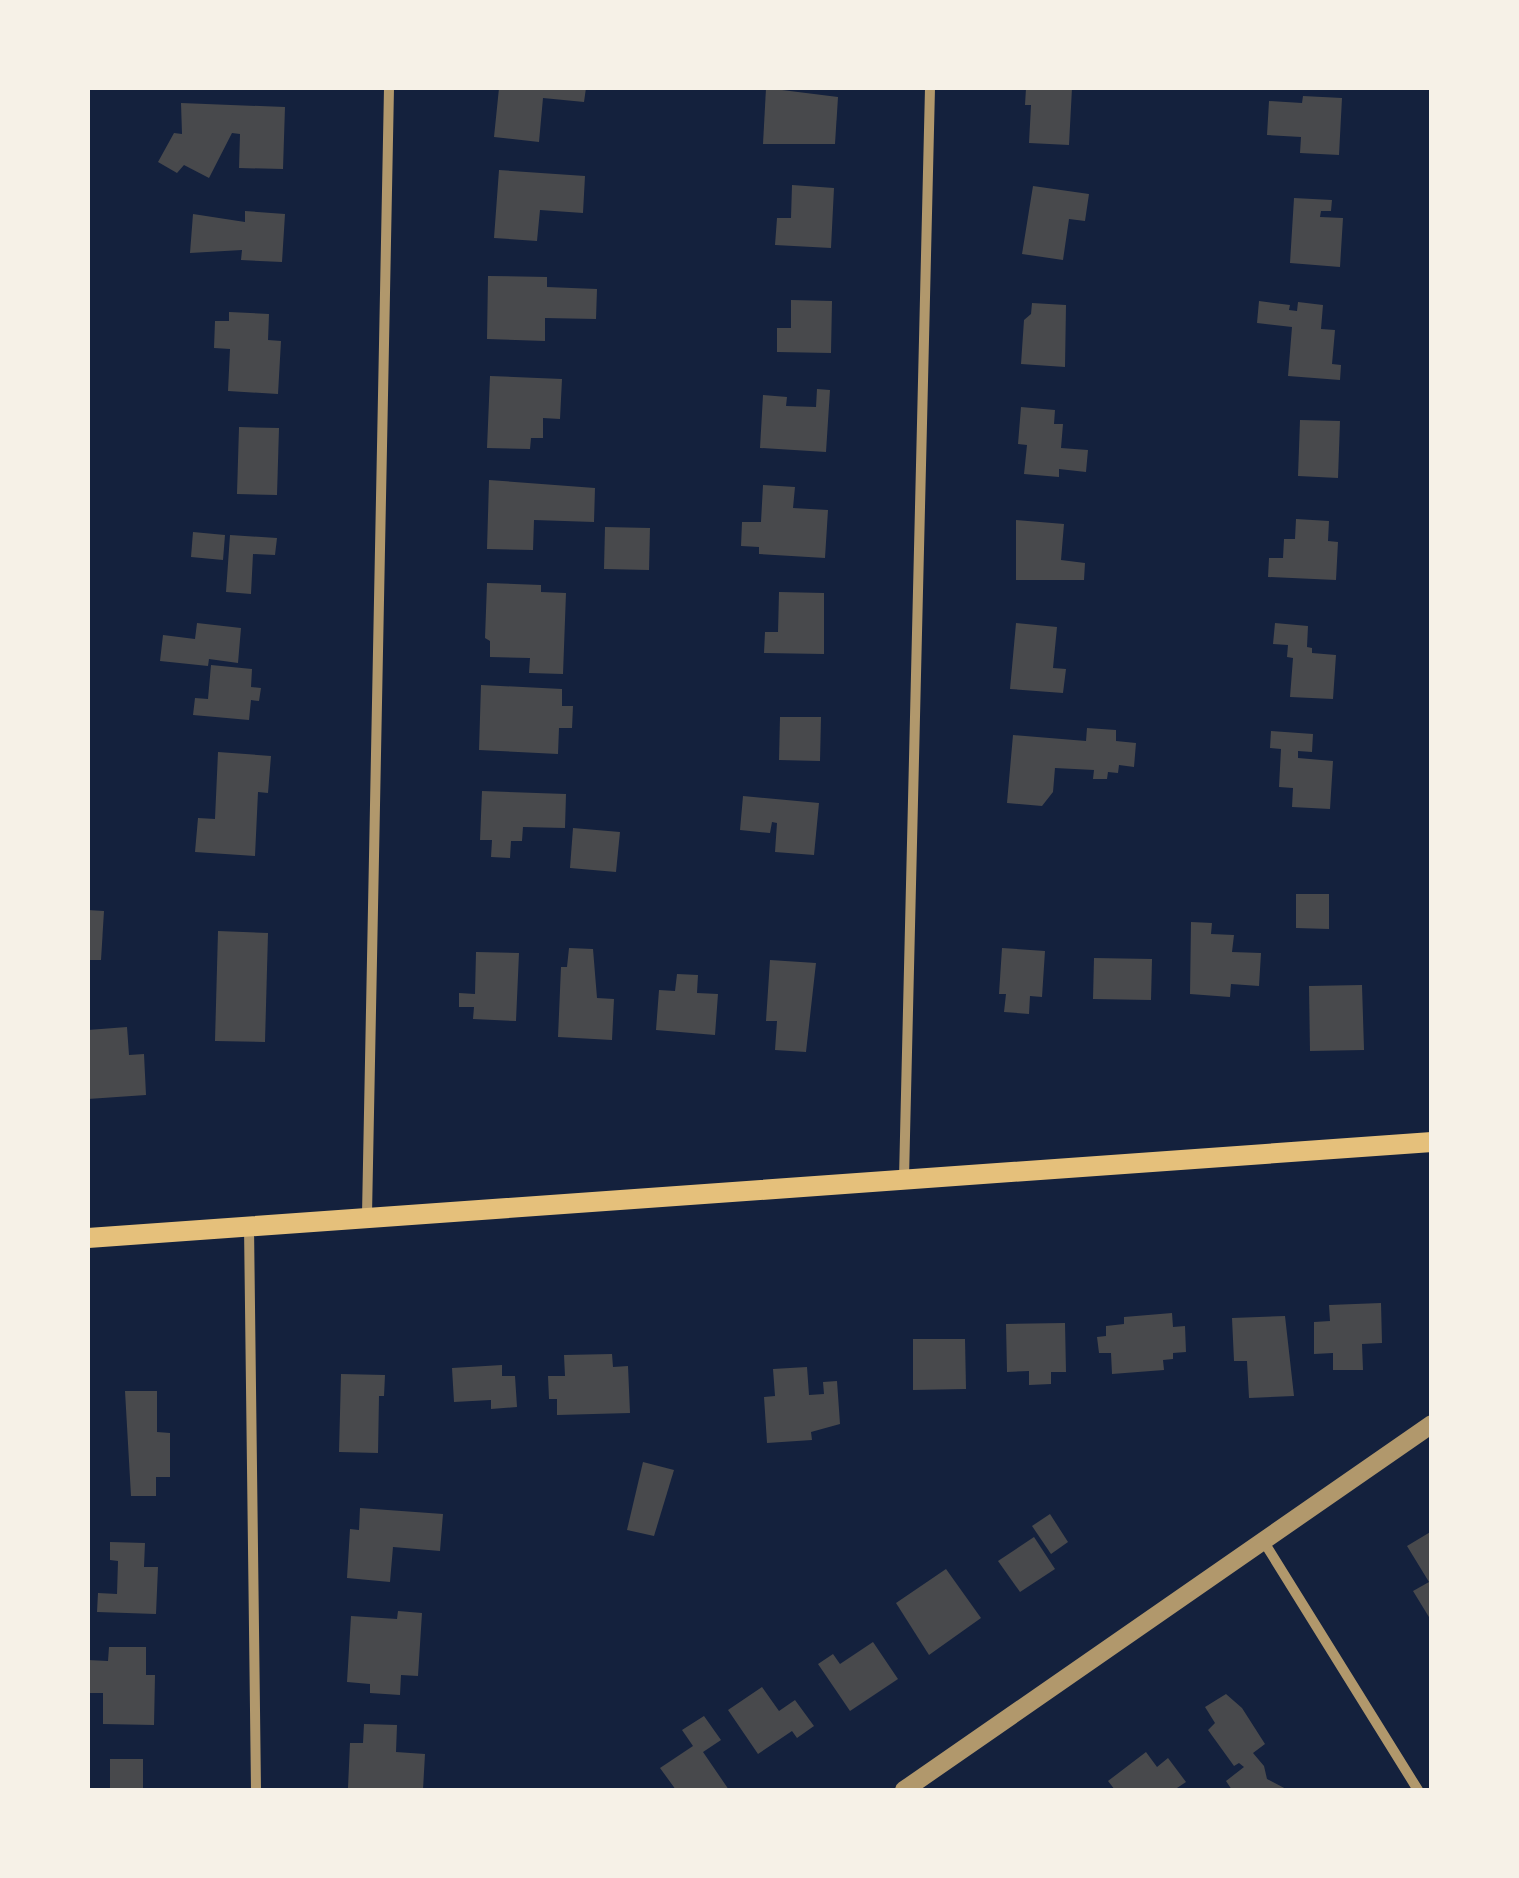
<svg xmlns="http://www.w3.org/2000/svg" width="1519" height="1878" viewBox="0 0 1519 1878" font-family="Helvetica,sans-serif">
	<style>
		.building { fill: #48494c }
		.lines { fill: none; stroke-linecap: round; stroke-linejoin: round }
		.minor { stroke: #b1986c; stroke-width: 10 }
		.tertiary { stroke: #b1986c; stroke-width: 18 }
		.secondary { stroke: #e5c07b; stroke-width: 20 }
	</style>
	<rect width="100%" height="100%" fill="#14213d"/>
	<g class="building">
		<path d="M 499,88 L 586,88 L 584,102 L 543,98 L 539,142 L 494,137 Z"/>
		<path d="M 766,88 L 838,97 L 835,144 L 763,144 Z"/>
		<path d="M 1026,88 L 1072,88 L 1069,145 L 1029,143 L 1031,105 L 1025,105 Z"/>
		<path d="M 1303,96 L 1342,98 L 1339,155 L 1300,153 L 1301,137 L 1267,135 L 1269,101 L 1302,103 Z"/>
		<path d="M 181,103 L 285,107 L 283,169 L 239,168 L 240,134 L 232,133 L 209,178 L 184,165 L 177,173 L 158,162 L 174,133 L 182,134 Z"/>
		<path d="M 499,170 L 585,176 L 583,213 L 540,210 L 537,241 L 494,238 Z"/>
		<path d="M 792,185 L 834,188 L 831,248 L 775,245 L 777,218 L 791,218 Z"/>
		<path d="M 1033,186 L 1089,194 L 1085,221 L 1069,219 L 1063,260 L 1022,254 Z"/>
		<path d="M 1294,198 L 1332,200 L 1331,211 L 1321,211 L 1320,217 L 1343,218 L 1340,267 L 1290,263 Z"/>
		<path d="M 245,211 L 285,214 L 282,262 L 241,260 L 242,250 L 190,253 L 193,214 L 245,222 Z"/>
		<path d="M 488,276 L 547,277 L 547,287 L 597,289 L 596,319 L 545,318 L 545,341 L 487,339 Z"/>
		<path d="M 791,300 L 832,301 L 831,353 L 777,352 L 777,328 L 791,328 Z"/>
		<path d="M 1259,301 L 1290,305 L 1289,310 L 1297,311 L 1298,302 L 1323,305 L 1321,329 L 1335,330 L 1332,364 L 1341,365 L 1340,380 L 1288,376 L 1292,327 L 1257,323 Z"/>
		<path d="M 1032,303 L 1066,305 L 1065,367 L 1021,364 L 1024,320 L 1031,314 Z"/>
		<path d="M 229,312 L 269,314 L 268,340 L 281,341 L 278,394 L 228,391 L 230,349 L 214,348 L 215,321 L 229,321 Z"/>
		<path d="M 490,376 L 562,379 L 560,419 L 543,418 L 543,438 L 531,438 L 530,449 L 487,448 Z"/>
		<path d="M 817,389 L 830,390 L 826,452 L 760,448 L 763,395 L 787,397 L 786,406 L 816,407 Z"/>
		<path d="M 1021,407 L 1055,410 L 1054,424 L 1063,424 L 1061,448 L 1088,450 L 1086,472 L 1059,469 L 1059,477 L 1024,474 L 1027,445 L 1018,444 Z"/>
		<path d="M 1300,420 L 1340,421 L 1338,478 L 1298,476 Z"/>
		<path d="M 239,427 L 279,428 L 277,495 L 237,494 Z"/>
		<path d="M 489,480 L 595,488 L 594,522 L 534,520 L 533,550 L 487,549 Z"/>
		<path d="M 763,485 L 795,487 L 793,508 L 828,510 L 825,558 L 759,554 L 759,547 L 741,546 L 742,522 L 761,522 Z"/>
		<path d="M 1296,519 L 1329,521 L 1328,541 L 1338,542 L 1336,580 L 1268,577 L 1269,558 L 1283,558 L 1284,539 L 1295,539 Z"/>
		<path d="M 1016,520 L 1064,524 L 1061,560 L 1085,563 L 1084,580 L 1016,580 Z"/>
		<path d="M 605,527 L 650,528 L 649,570 L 604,569 Z"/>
		<path d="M 193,532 L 225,535 L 223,560 L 191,557 Z"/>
		<path d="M 230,535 L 277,538 L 275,555 L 253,554 L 251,594 L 226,592 Z"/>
		<path d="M 487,583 L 541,585 L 541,592 L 566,593 L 563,674 L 529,673 L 530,658 L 490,657 L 490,641 L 485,638 Z"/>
		<path d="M 779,592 L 824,593 L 824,654 L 764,653 L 765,632 L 778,632 Z"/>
		<path d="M 197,623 L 241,628 L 238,663 L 209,659 L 208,666 L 160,661 L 163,635 L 195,639 Z"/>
		<path d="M 1016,623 L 1057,627 L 1053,668 L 1066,669 L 1063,693 L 1010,689 Z"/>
		<path d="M 1275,623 L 1308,626 L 1307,647 L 1312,648 L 1312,653 L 1336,655 L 1333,699 L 1290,697 L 1293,658 L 1287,657 L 1288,645 L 1273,644 Z"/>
		<path d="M 211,665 L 252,669 L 251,687 L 261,688 L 259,701 L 251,700 L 249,720 L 193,715 L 195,698 L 208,699 Z"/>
		<path d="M 481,685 L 562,689 L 562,706 L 573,706 L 572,728 L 559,728 L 558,754 L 479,750 Z"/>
		<path d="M 780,717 L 821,717 L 820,761 L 779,760 Z"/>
		<path d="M 1087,728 L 1116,730 L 1116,741 L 1136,743 L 1134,767 L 1119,765 L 1118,773 L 1108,772 L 1107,779 L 1093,779 L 1094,770 L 1055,768 L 1053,792 L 1042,806 L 1007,803 L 1013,735 L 1086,741 Z"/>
		<path d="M 1271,731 L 1313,734 L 1312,752 L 1298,751 L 1298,758 L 1333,761 L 1330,809 L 1292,807 L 1293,788 L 1279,787 L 1281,749 L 1270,748 Z"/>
		<path d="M 218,752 L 271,756 L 268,793 L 258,792 L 255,856 L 195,852 L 198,818 L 215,819 Z"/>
		<path d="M 482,791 L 566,794 L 565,828 L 523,827 L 522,841 L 511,841 L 510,858 L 491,857 L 492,840 L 480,840 Z"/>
		<path d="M 743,796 L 819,803 L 814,855 L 775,852 L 777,823 L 772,822 L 770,833 L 740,830 Z"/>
		<path d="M 573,828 L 620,832 L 616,872 L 570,868 Z"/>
		<path d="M 1296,894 L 1329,894 L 1329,929 L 1296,928 Z"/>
		<path d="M 88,910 L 104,911 L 101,960 L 88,960 Z"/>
		<path d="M 1191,922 L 1212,923 L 1211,934 L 1234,935 L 1232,952 L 1261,953 L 1259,986 L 1231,984 L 1230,997 L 1190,994 Z"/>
		<path d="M 218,931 L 268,933 L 265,1042 L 215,1041 Z"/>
		<path d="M 569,948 L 593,949 L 597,998 L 614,999 L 612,1040 L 558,1037 L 561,967 L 567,967 Z"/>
		<path d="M 1002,948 L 1045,951 L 1042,997 L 1030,996 L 1029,1014 L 1004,1012 L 1006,994 L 999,994 Z"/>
		<path d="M 476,952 L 519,953 L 516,1021 L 473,1019 L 474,1007 L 459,1007 L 459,993 L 475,994 Z"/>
		<path d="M 1094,958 L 1152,959 L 1151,1000 L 1093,999 Z"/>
		<path d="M 770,960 L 816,963 L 806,1052 L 775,1050 L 777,1021 L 766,1021 Z"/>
		<path d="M 677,974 L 698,975 L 697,993 L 718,994 L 715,1035 L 656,1030 L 659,990 L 675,991 Z"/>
		<path d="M 1362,985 L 1364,1050 L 1310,1051 L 1309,986 Z"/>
		<path d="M 127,1027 L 129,1055 L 144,1054 L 146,1095 L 88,1099 L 88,1030 Z"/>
		<path d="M 1381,1303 L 1382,1343 L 1362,1344 L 1363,1370 L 1333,1370 L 1333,1353 L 1314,1354 L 1314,1322 L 1330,1321 L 1329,1305 Z"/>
		<path d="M 1172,1313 L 1173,1327 L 1185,1326 L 1186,1352 L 1173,1353 L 1173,1359 L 1163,1360 L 1164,1370 L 1112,1374 L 1111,1353 L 1099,1353 L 1097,1337 L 1106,1336 L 1106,1326 L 1124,1324 L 1124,1317 Z"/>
		<path d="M 1285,1316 L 1294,1396 L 1249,1398 L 1247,1361 L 1234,1361 L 1232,1318 Z"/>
		<path d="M 1065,1323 L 1066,1372 L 1051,1372 L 1051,1384 L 1029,1385 L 1029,1371 L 1007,1372 L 1006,1324 Z"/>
		<path d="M 913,1339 L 965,1339 L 966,1389 L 913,1390 Z"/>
		<path d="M 612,1354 L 613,1367 L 628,1366 L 630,1413 L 557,1415 L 557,1399 L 549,1399 L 548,1376 L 565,1376 L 564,1355 Z"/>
		<path d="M 502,1365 L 502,1376 L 515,1376 L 517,1407 L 491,1409 L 491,1400 L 454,1402 L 452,1368 Z"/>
		<path d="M 807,1367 L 809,1395 L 824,1394 L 823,1382 L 837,1381 L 840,1424 L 811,1432 L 812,1440 L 767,1443 L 764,1397 L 775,1396 L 773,1369 Z"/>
		<path d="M 341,1374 L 385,1375 L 384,1396 L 379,1396 L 378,1453 L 339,1452 Z"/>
		<path d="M 125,1391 L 157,1391 L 157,1432 L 170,1433 L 170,1477 L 156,1477 L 156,1496 L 131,1496 Z"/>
		<path d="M 643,1462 L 674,1470 L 654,1536 L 627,1530 Z"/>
		<path d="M 360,1508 L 443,1514 L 440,1551 L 393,1547 L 390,1582 L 347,1578 L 350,1529 L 359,1530 Z"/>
		<path d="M 1050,1514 L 1068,1542 L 1051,1554 L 1032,1526 Z"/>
		<path d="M 1432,1531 L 1432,1622 L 1413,1591 L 1429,1582 L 1407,1546 Z"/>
		<path d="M 1034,1537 L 1055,1569 L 1020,1592 L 998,1561 Z"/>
		<path d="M 110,1542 L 145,1543 L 144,1567 L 158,1567 L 156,1614 L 97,1612 L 98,1593 L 117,1594 L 118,1561 L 110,1560 Z"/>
		<path d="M 946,1569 L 981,1618 L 929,1655 L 896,1603 Z"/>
		<path d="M 398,1611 L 422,1613 L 418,1676 L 401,1675 L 400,1695 L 370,1693 L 370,1684 L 347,1682 L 351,1616 L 397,1619 Z"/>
		<path d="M 873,1642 L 898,1679 L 850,1711 L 818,1664 L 833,1654 L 840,1664 Z"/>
		<path d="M 109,1647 L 146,1647 L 146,1675 L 155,1675 L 154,1725 L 103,1724 L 103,1693 L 88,1693 L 88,1660 L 108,1661 Z"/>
		<path d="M 762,1687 L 779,1711 L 795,1700 L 814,1726 L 797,1738 L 792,1731 L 758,1754 L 728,1710 Z"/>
		<path d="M 1226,1694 L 1242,1708 L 1265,1744 L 1253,1753 L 1264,1766 L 1267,1779 L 1288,1790 L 1232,1790 L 1226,1781 L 1244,1767 L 1239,1763 L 1234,1766 L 1208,1730 L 1215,1723 L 1205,1707 Z"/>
		<path d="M 704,1716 L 721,1740 L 703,1752 L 729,1790 L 676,1790 L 660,1768 L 693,1746 L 682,1730 Z"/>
		<path d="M 364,1724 L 397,1725 L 396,1752 L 425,1754 L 423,1790 L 348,1788 L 350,1743 L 363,1743 Z"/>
		<path d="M 1146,1752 L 1157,1767 L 1168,1758 L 1186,1782 L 1174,1790 L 1115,1790 L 1108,1781 Z"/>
		<rect x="110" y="1759" width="33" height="31"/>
	</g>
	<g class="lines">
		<g class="minor">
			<path d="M 904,1178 L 930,88"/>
			<path d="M 367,1215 L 389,88"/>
			<path d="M 249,1226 L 256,1790"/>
			<path d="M 1264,1542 L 1418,1790"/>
		</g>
		<path class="tertiary" d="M 904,1790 L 1432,1424"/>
		<path class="secondary" d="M 88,1238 L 1432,1142"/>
	</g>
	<rect width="1519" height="1878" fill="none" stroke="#f6f1e7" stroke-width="180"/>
</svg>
